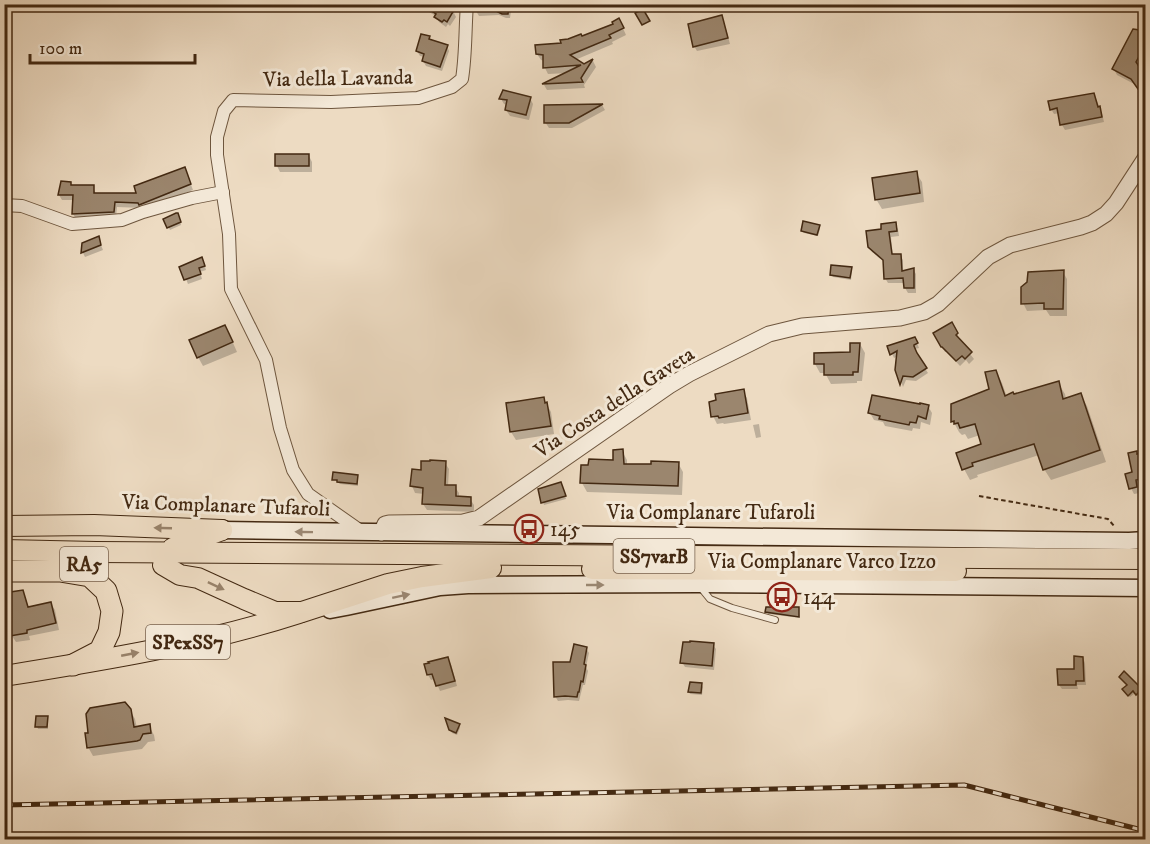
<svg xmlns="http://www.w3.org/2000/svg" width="1150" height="844" viewBox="0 0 1150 844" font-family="'IM FELL DW Pica',serif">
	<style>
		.shadow { fill: #0003 }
		.building { fill: #9b866e; stroke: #432912; stroke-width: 1.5 }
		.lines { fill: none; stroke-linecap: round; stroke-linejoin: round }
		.service-casing { stroke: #6e563e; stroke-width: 8 }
		.minor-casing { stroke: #6e563e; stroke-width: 14 }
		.tertiary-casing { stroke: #6e563e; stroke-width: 17 }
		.secondary-casing { stroke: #432912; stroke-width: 19 }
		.primary-casing { stroke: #432912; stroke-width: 22 }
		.trunk-casing { stroke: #432912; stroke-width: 22 }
		.motorway-casing { stroke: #432912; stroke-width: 23 }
		.path { stroke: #432912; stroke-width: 2; stroke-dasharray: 4.5 3; stroke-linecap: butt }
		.service { stroke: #f3e8d7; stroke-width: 6 }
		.minor { stroke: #f3e8d7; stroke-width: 12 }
		.tertiary { stroke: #f3e8d7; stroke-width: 15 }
		.secondary { stroke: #f3e8d7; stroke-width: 16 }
		.primary { stroke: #eddbc2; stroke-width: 20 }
		.trunk { stroke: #eddbc2; stroke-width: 20 }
		.motorway { stroke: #eddbc2; stroke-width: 21 }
		.rail-casing { stroke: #432912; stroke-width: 5 }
		.rail { stroke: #f3e8d7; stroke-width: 3; stroke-dasharray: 9; stroke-linecap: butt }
		.oneway { fill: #98826a }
		.oneway2 { fill: #9b8874 }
		.labels { text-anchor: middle; stroke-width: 6; stroke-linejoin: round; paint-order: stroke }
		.shield { fill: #f3e8d7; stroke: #78624d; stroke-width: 1.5 }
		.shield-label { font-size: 20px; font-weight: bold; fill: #432912 }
		.street-label { font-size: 21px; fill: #432912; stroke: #f3e8d7 }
		.poi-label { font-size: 21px; fill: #432912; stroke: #f3e8d7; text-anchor: start }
	</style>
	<rect width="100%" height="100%" fill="#eddbc2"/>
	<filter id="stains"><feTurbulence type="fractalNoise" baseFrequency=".00333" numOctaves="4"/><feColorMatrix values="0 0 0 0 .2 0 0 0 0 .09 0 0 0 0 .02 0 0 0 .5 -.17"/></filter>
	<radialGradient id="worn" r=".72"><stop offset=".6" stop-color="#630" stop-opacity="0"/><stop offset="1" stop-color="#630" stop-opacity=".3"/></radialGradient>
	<g class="shadow">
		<path d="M 476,4 L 498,4 L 508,7 L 511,11 L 510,18 L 506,18 L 499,15 L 479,16 L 476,11 Z"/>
		<path d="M 562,4 L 573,4 L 564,8 Z"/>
		<path d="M 426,6 L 451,7 L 456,17 L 450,26 L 448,24 L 446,27 L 439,22 L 436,16 L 429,12 Z"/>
		<path d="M 721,17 L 724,22 L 730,44 L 697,51 L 694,46 Z"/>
		<path d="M 622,26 L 626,35 L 612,42 L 613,44 L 575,60 L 583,66 L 593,61 L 596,67 L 584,85 L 585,88 L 547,90 L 544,85 L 569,73 L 548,74 L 545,68 L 545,61 L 541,60 L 537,54 L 582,38 Z"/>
		<path d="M 1146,29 L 1146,56 L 1139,69 L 1143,76 L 1146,75 L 1146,92 L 1142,94 L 1136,85 L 1117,75 L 1114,69 Z"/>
		<path d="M 429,38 L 431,41 L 447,46 L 449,51 L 442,71 L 426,66 L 423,61 L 425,57 L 420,56 L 417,51 Z"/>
		<path d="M 1094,94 L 1102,113 L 1104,122 L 1065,130 L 1062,125 L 1060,113 L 1054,114 L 1051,109 Z"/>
		<path d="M 530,98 L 533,104 L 529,120 L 510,116 L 506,110 L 507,105 L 504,104 L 501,99 Z"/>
		<path d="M 602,105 L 605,110 L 572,128 L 549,128 L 545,122 L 545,106 Z"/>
		<path d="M 309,156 L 312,162 L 312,172 L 280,172 L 277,166 Z"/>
		<path d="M 916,173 L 922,182 L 924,202 L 882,209 L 876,199 Z"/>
		<path d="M 187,174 L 193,190 L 143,209 L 142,208 L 117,207 L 116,217 L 76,219 L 73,214 L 74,200 L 62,200 L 59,195 L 70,183 L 72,186 L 93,187 L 96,194 L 138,195 Z"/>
		<path d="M 179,217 L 181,225 L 170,230 L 165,220 Z"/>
		<path d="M 895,224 L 898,229 L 899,236 L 891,237 L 893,256 L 900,255 L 903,260 L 903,272 L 913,269 L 916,274 L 916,293 L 908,293 L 905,288 L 905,283 L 888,283 L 885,278 L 884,262 L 872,252 L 869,247 L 883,231 Z"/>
		<path d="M 819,226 L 820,229 L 818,236 L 804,233 L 802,231 Z"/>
		<path d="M 98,238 L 103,250 L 85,257 L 83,253 L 83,244 Z"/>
		<path d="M 204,263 L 206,270 L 200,272 L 202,279 L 188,284 L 186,279 Z"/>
		<path d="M 851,269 L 852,271 L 851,280 L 833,277 L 831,274 Z"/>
		<path d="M 1063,272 L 1067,279 L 1067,316 L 1050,316 L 1046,310 L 1027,311 L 1023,303 Z"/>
		<path d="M 952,324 L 960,340 L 959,340 L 974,359 L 969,364 L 966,360 L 960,366 L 947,352 L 945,352 L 935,333 Z"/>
		<path d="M 230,336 L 237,352 L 203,366 L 198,357 Z"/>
		<path d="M 917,343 L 919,348 L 915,349 L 918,358 L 928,373 L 916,381 L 906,380 L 903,387 L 897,370 L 898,356 L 894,358 L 889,347 Z"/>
		<path d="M 860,344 L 865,353 L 862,381 L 857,381 L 857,383 L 831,384 L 825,373 L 820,373 L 815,364 L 815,355 L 851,354 Z"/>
		<path d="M 996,371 L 1002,383 L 1007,397 L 1058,383 L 1065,394 L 1066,399 L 1080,394 L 1087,406 L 1106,462 L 1051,480 L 1044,469 L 1039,455 L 977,475 L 978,477 L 970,480 L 964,469 L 983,445 L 980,435 L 968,439 L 965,434 L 962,435 L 959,432 L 953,421 L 991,390 Z"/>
		<path d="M 743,391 L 747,398 L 751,420 L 724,424 L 723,423 L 717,424 L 713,416 Z"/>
		<path d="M 544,399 L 551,412 L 554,434 L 516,440 L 511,432 Z"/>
		<path d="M 928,406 L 932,413 L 930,425 L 921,422 L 920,429 L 913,428 L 912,431 L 885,426 L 883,422 L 874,420 L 870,413 Z"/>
		<path d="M 759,424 L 761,437 L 756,438 L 753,425 Z"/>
		<path d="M 622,451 L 627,460 L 627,465 L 678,463 L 683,472 L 682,495 L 587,492 L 582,483 L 615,461 Z"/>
		<path d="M 1146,454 L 1146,485 L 1139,486 L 1140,493 L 1134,494 L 1131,488 L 1137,455 Z"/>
		<path d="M 445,463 L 449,469 L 448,486 L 455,487 L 459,493 L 459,498 L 470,499 L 474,505 L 474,512 L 427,510 L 423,504 L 424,494 L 415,493 L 412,486 L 422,471 Z"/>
		<path d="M 357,476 L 358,478 L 358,486 L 340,484 L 334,479 Z"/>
		<path d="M 562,486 L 566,499 L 544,505 L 543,502 Z"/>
		<path d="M 22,592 L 29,608 L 51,604 L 55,610 L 59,630 L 29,636 L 30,640 L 16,642 L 12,636 L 8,621 L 4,621 L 4,595 Z"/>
		<path d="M 790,608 L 798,608 L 800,618 L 768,614 L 767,612 Z"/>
		<path d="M 713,645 L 716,649 L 714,670 L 685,667 L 682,662 Z"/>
		<path d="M 586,648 L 589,653 L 586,667 L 588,671 L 585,685 L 583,685 L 579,701 L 568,700 L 558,701 L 555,696 L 571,664 Z"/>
		<path d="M 447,658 L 451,664 L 457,686 L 440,691 L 435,679 L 431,680 L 428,675 L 426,665 Z"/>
		<path d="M 1083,658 L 1085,663 L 1086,685 L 1077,685 L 1078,689 L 1062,689 L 1059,685 L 1076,670 Z"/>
		<path d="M 1124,673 L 1141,690 L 1142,692 L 1138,696 L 1135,693 L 1130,697 L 1125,692 L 1128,686 Z"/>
		<path d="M 701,684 L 703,687 L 702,695 L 690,694 L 689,692 Z"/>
		<path d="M 130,710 L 135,719 L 137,728 L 149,726 L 154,735 L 155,741 L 148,742 L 142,749 L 93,756 L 88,747 Z"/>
		<path d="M 47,718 L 48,720 L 48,729 L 38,729 L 37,726 Z"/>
		<path d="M 459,725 L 460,728 L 457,735 L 452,733 L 450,730 Z"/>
	</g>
	<g class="building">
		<path d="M 421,4 L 454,4 L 451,8 L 454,10 L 447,22 L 444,20 L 442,22 L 434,17 L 436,14 Z"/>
		<path d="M 482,4 L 509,4 L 508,14 L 502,14 Z"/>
		<path d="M 643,9 L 650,21 L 642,25 L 635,13 Z"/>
		<path d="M 722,15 L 728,38 L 693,47 L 688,24 Z"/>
		<path d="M 619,18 L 624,28 L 609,35 L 611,38 L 570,55 L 584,64 L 593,59 L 581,78 L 583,82 L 542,84 L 581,65 L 543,68 L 543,55 L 536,54 L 535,45 L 561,43 L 560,40 L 568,39 L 581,34 L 582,36 L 613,24 L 612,22 Z"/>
		<path d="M 1133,29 L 1146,31 L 1146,44 L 1136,62 L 1146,77 L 1146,84 L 1138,89 L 1131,79 L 1112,69 Z"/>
		<path d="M 421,34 L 430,36 L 429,39 L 448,45 L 440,67 L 422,61 L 424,54 L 416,51 Z"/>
		<path d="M 503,90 L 531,97 L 526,115 L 505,110 L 507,100 L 499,99 Z"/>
		<path d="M 1094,93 L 1098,107 L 1100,106 L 1102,117 L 1060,125 L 1057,108 L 1050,110 L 1048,101 Z"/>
		<path d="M 603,104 L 569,123 L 544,123 L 544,105 Z"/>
		<rect x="275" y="154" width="34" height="12"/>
		<path d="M 185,167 L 191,184 L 139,205 L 138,203 L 115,202 L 114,212 L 72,214 L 73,195 L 58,195 L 61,181 L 71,182 L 71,185 L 94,185 L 94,193 L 136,193 L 134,186 Z"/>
		<path d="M 917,171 L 920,193 L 875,200 L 872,178 Z"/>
		<path d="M 176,213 L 178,213 L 181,222 L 167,228 L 163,219 Z"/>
		<path d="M 803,221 L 820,225 L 817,235 L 801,231 Z"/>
		<path d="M 896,222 L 897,231 L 889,232 L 892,254 L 901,254 L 902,271 L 914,268 L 914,288 L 904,288 L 903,278 L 884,279 L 883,260 L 868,247 L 866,231 L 881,229 L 881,224 Z"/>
		<path d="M 99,236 L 101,245 L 81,253 L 82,243 Z"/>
		<path d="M 202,257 L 205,266 L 199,268 L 201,274 L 184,280 L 179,267 Z"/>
		<path d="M 831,265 L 852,267 L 850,278 L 830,275 Z"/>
		<path d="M 1064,270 L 1063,309 L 1044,309 L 1044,303 L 1021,304 L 1021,287 L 1027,282 L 1028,272 Z"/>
		<path d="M 952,322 L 958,333 L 956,335 L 972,352 L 965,359 L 962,356 L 956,361 L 942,347 L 941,347 L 933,333 Z"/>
		<path d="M 225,325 L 233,342 L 197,358 L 189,340 Z"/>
		<path d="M 915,337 L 918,343 L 914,345 L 914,346 L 917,353 L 927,368 L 913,377 L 903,376 L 900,385 L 895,370 L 897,351 L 890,355 L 887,346 Z"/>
		<path d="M 850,343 L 860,343 L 858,372 L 853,372 L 853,375 L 824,375 L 824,364 L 814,364 L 814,353 L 850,352 Z"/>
		<path d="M 996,370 L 1005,396 L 1013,392 L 1014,394 L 1059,381 L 1063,399 L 1081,393 L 1100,450 L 1043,470 L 1034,444 L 972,463 L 973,466 L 962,470 L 956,453 L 981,444 L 975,424 L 960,428 L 958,423 L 954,424 L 954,421 L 951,422 L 951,404 L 989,389 L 985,372 Z"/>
		<path d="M 744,389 L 748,413 L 719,418 L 718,416 L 711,417 L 709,402 L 716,400 L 715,394 Z"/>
		<path d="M 872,395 L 920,404 L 920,403 L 929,405 L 926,419 L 918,416 L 916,423 L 910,422 L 909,425 L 879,419 L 880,416 L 868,413 Z"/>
		<path d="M 544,397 L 545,403 L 547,402 L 551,426 L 510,432 L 506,403 Z"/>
		<path d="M 623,449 L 624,464 L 651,464 L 651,461 L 679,462 L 678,486 L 580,483 L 581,465 L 588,465 L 589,459 L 613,460 L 613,450 Z"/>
		<path d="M 1137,451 L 1137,454 L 1146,452 L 1146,478 L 1136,480 L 1137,487 L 1129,489 L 1125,474 L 1132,472 L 1128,453 Z"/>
		<path d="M 430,460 L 446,461 L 445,485 L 456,485 L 456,496 L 471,497 L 471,506 L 422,504 L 423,488 L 410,486 L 412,469 L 421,470 L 421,461 L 430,461 Z"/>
		<path d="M 333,472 L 358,475 L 357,484 L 337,482 L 337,480 L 332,480 Z"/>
		<path d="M 561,482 L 566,496 L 541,503 L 538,489 Z"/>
		<path d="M 23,590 L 28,607 L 51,602 L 56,623 L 27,630 L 27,633 L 10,636 L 4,612 L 4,593 Z"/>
		<path d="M 778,604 L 790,605 L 790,607 L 799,607 L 799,617 L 765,612 L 766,607 L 778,607 Z"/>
		<path d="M 690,641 L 714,643 L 712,666 L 680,663 L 683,642 L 690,642 Z"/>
		<path d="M 574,644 L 587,647 L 584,664 L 586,665 L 583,682 L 581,681 L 579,692 L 578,692 L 577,697 L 565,696 L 554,697 L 553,662 L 570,662 Z"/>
		<path d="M 1074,656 L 1083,657 L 1084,681 L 1076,681 L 1076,685 L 1058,685 L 1057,669 L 1074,669 Z"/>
		<path d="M 448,657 L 455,681 L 436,686 L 432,674 L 427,675 L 424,664 L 429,663 L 428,662 Z"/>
		<path d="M 1124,671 L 1142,689 L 1136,695 L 1133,691 L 1128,696 L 1122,689 L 1127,685 L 1119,677 Z"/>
		<path d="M 690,682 L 702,683 L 701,693 L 688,692 Z"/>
		<path d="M 125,702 L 131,709 L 134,727 L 150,724 L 151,733 L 143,734 L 140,740 L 137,741 L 87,748 L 85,733 L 88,733 L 86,714 L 90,708 Z"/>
		<path d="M 36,716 L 48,716 L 47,727 L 35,727 Z"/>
		<path d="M 445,718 L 460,724 L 456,733 L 449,730 Z"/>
	</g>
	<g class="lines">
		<g class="service-casing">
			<path id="service" d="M 701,588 L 710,599 L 732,608 L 775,620"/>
		</g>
		<g class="minor-casing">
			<g id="minor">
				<path d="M 4,205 L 22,206 L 72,224 L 122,220 L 143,212 L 192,198 L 223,192"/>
				<path d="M 362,532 L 308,494 L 293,470 L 280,428 L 266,360 L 231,289 L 229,234 L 217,155 L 217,137 L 224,111 L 233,100 L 331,102 L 418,98 L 452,87 L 462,79 C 466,54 465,29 467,4"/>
			</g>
		</g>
		<g class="tertiary-casing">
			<path id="tertiary" d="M 381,533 L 385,524 L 389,523 L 463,522 L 479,518 L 669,386 L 689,374 L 769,334 L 802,326 L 900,318 L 924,312 L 938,304 L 988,257 L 1010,245 L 1081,227 L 1092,223 L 1106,214 L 1116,203 L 1146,157"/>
		</g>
		<g class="secondary-casing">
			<g id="secondary">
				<path d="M 222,530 C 524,536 827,536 1129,541 L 1146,540"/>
				<path d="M 330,610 L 346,607 L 440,587 L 468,585 L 698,584 L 1146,588"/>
			</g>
		</g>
		<g class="primary-casing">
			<g id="primary">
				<path d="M 4,526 L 94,525 L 222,530"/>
				<path d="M 4,676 C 104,660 203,644 299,613"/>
			</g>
		</g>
		<g class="trunk-casing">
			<g id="trunk">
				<path d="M 173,548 L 222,530"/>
				<path d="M 4,550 L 96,552 L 1146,559"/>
				<path d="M 163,565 L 180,575 L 198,578 L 244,599 L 275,612 L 302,612 L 388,584 L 422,577 L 491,568"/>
				<path d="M 592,569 L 956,571"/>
			</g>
		</g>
		<g class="motorway-casing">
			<path id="motorway" d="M 4,571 L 60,571 L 90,576 L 106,591 L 112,611 L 109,632 L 100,651 L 73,665"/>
		</g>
		<path class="path" d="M 979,496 L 1108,519 L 1115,527"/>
		<use href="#service" class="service"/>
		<use href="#minor" class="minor"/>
		<use href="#tertiary" class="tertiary"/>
		<use href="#secondary" class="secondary"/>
		<use href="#primary" class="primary"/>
		<use href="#trunk" class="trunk"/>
		<use href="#motorway" class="motorway"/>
		<g class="rail-casing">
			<path id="rail" d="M 4,805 L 964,785 L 1146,831"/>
		</g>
		<use href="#rail" class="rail"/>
	</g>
	<defs><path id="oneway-solid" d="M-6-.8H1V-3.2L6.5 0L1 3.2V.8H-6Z" transform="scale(1.5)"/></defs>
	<g class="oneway">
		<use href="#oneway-solid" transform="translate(163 528) rotate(-178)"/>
		<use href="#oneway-solid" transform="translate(216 586) rotate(25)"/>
		<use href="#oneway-solid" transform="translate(130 654) rotate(-11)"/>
	</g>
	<g class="oneway2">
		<use href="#oneway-solid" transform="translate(304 532) rotate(-179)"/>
		<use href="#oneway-solid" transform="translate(595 585)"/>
		<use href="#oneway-solid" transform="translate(401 596) rotate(-12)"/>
	</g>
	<defs>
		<g id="bus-ring" transform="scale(1.5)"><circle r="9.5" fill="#f3e8d7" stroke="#8f2418" stroke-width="1.5"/><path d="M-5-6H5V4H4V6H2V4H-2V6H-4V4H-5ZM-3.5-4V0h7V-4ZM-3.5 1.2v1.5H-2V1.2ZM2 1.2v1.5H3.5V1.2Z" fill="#8f2418"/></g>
	</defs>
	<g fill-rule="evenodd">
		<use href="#bus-ring" x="529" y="529"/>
		<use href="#bus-ring" x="782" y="597"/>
	</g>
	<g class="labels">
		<g class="shield">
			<rect x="613.5" y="539" width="81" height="34" rx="4.5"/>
			<rect x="60" y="547" width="48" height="34" rx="4.5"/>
			<rect x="146" y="625" width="84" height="34" rx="4.5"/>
		</g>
		<g class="shield-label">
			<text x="654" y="563">SS7varB</text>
			<text x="84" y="571">RA5</text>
			<text x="188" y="649">SPexSS7</text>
		</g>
		<g class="street-label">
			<text transform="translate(338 78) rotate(-1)" y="7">Via della Lavanda</text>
			<text transform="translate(614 402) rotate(-33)" y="7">Via Costa della Gaveta</text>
			<text transform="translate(226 505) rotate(2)" y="7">Via Complanare Tufaroli</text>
			<text x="711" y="519">Via Complanare Tufaroli</text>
			<text x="822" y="568">Via Complanare Varco Izzo</text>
		</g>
		<g class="poi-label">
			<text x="550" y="536">145</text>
			<text x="803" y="604">144</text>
		</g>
	</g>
	<rect width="1150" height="844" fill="none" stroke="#eddbc2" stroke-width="24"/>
	<rect x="6" y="6" width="1138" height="832" fill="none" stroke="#432912" stroke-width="3"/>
	<rect x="12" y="12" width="1126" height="820" fill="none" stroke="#432912" stroke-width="1.5"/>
	<path d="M30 54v9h165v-9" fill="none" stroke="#432912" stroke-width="3"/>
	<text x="39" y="54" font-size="18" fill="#432912" stroke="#f3e8d7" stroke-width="4.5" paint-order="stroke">100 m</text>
	<rect width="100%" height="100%" filter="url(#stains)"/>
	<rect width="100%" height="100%" fill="url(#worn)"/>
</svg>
